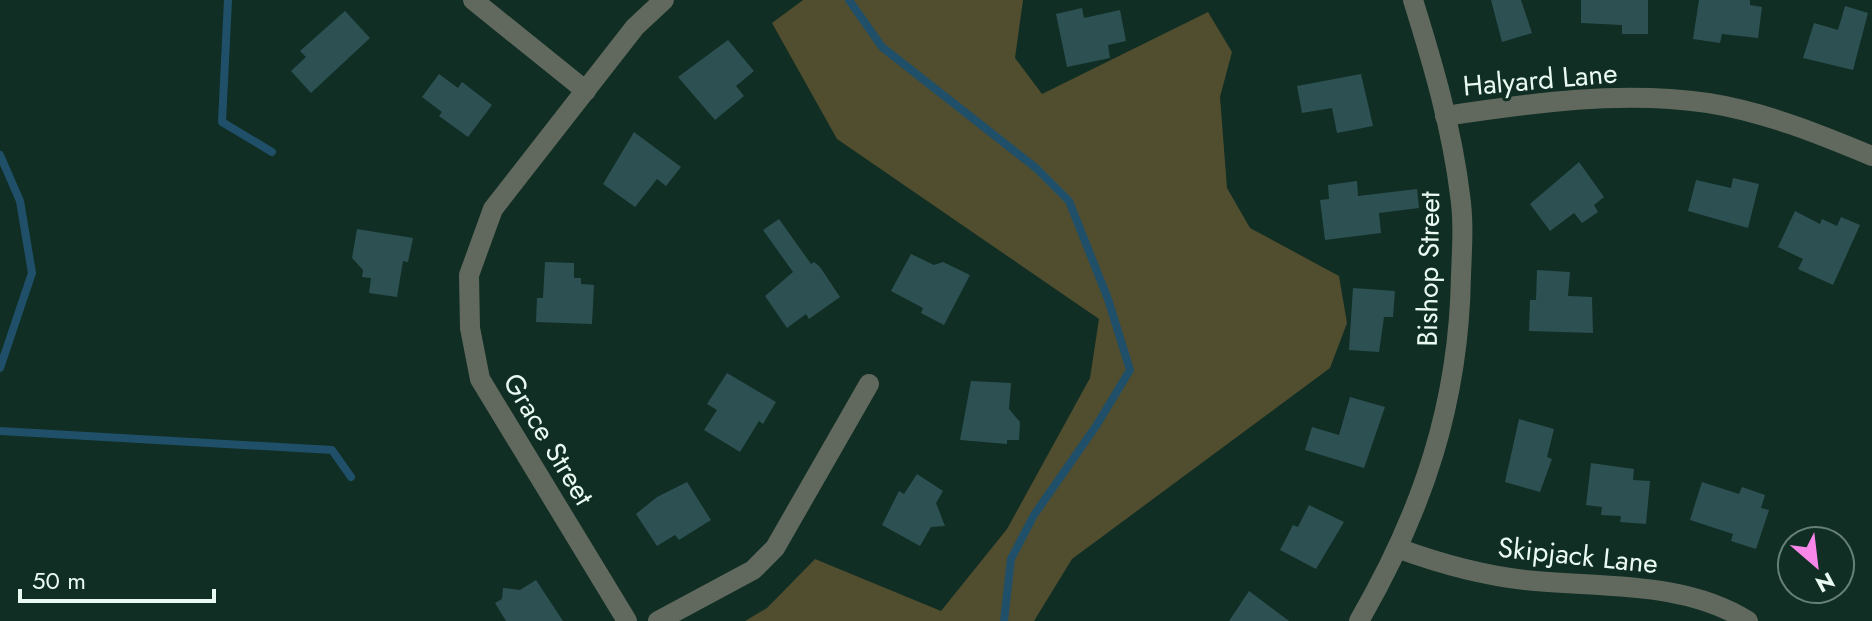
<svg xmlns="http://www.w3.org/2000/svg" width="1872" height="621" viewBox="0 0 1872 621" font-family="Jost,sans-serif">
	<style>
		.green { fill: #514d2f }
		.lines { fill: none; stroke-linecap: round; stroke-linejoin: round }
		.stream { stroke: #205069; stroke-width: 8 }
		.building { fill: #2d5053 }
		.minor { stroke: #61695e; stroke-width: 20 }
		.labels { text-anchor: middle; stroke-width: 6; stroke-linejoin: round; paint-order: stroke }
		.street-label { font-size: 28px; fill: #e9faf2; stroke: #102e23 }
	</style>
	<rect width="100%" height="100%" fill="#102e23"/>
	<path class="green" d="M 803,0 L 1023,0 L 1015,58 L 1042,94 L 1208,12 L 1232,52 L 1220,97 L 1227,188 L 1250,228 L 1339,276 L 1347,323 L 1330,368 L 1072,559 L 1034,621 L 745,621 L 767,608 L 815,559 L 941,611 L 1007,529 L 1090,378 L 1099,319 L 837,139 L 772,23 Z"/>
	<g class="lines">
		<g class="stream">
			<path d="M 228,0 L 222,122 L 272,152"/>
			<path d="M 849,0 L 882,47 L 1036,168 L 1069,201 L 1108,299 L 1130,370 L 1096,426 L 1034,515 L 1011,559 L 1004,621"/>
			<path d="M 0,155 L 20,201 L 32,273 L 0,368"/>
			<path d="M 0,431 L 332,450 L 351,477"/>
		</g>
	</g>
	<g class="building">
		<path d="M 1491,0 L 1521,0 L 1532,33 L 1502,42 Z"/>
		<path d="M 1581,0 L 1648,0 L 1648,34 L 1622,34 L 1622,25 L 1581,23 Z"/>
		<path d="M 1699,0 L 1750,0 L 1750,5 L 1762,7 L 1758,38 L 1722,34 L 1720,43 L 1693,39 Z"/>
		<path d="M 1845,6 L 1868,13 L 1853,70 L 1803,58 L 1814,23 L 1838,30 Z"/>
		<path d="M 1082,8 L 1084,18 L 1120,10 L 1126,41 L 1108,45 L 1110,58 L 1067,67 L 1056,14 Z"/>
		<path d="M 345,11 L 370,38 L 311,93 L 291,71 L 306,57 L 300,51 Z"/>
		<path d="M 728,40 L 754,71 L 736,86 L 744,96 L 715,120 L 678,77 Z"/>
		<path d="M 439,74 L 458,88 L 462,82 L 492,105 L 468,137 L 439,116 L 442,112 L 422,97 Z"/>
		<path d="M 1361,74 L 1373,126 L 1337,133 L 1332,108 L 1302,113 L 1297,86 Z"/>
		<path d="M 634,132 L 681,167 L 666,186 L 657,179 L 635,207 L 603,184 Z"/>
		<path d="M 1579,162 L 1604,197 L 1594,205 L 1598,212 L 1582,223 L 1574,213 L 1550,231 L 1530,204 Z"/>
		<path d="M 1733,178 L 1759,184 L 1748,228 L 1688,211 L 1696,180 L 1731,188 Z"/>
		<path d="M 1357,181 L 1358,196 L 1417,189 L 1419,208 L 1379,213 L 1381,233 L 1325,240 L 1320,200 L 1329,199 L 1328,185 Z"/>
		<path d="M 1795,211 L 1820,224 L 1822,219 L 1837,226 L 1841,217 L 1860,225 L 1833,285 L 1798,269 L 1803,259 L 1778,247 Z"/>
		<path d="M 779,219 L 811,264 L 814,262 L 820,267 L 840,297 L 809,319 L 806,314 L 787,328 L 765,296 L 793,272 L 763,230 Z"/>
		<path d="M 357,229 L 413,238 L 408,262 L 403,261 L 397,297 L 369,293 L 371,278 L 362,277 L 363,270 L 352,258 Z"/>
		<path d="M 911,254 L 934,265 L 943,262 L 970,275 L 944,325 L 921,313 L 923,308 L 891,291 Z"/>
		<path d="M 545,262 L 574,263 L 574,278 L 581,278 L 581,284 L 594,285 L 592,324 L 536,322 L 537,298 L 543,298 Z"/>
		<path d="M 1537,270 L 1570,272 L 1568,296 L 1592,297 L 1593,333 L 1529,331 L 1530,300 L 1536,300 Z"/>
		<path d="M 1353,288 L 1395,291 L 1393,317 L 1384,317 L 1379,352 L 1349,350 Z"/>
		<path d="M 727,373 L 776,402 L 763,424 L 759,421 L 740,452 L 704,430 L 717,410 L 707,404 Z"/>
		<path d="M 971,381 L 1011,383 L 1009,409 L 1020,422 L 1019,440 L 1007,440 L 1007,444 L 960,440 Z"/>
		<path d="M 1350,397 L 1385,407 L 1364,468 L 1305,450 L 1312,427 L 1339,435 Z"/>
		<path d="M 1519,419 L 1554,429 L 1547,457 L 1552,459 L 1540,492 L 1505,482 Z"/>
		<path d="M 1591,463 L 1634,469 L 1633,480 L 1650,481 L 1646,524 L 1620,522 L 1621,516 L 1601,515 L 1602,507 L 1586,505 Z"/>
		<path d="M 917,474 L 943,491 L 936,503 L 945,526 L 931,527 L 920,546 L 882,525 L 899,491 L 904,494 Z"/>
		<path d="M 687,482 L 711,520 L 679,540 L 675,535 L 657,546 L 636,514 L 657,497 Z"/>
		<path d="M 1702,482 L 1739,494 L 1742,487 L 1765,495 L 1761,508 L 1769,510 L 1756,549 L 1731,541 L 1733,534 L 1690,520 Z"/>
		<path d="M 1309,505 L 1344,522 L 1316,569 L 1280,550 L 1293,525 L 1298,527 Z"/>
		<path d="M 536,580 L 563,621 L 506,621 L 495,603 L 502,599 L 503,588 L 520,590 Z"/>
		<path d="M 1249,591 L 1289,621 L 1229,621 Z"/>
	</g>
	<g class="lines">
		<g class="minor">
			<path d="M 473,0 L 586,91"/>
			<path d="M 1445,116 C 1533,103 1620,90 1708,103 C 1765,112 1819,134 1872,156"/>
			<path d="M 1400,549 C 1441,564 1481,575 1525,580 C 1599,588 1683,580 1748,621"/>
			<path d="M 627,621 L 480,379 L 470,328 L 469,275 L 493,209 L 635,27 L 664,0"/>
			<path d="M 658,621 L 753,570 L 775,548 L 869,384"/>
			<path d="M 1359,621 C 1423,510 1459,404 1461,275 C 1462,248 1464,222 1460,195 C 1452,129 1433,64 1413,0"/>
		</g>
	</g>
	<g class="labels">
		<g class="street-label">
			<text transform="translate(1540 79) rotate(-5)" y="10">Halyard Lane</text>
			<text transform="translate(1428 269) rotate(-89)" y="10">Bishop Street</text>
			<text transform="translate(549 439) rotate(59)" y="10">Grace Street</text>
			<text transform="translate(1578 555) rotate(6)" y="10">Skipjack Lane</text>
		</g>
	</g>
	<g transform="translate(1816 565) rotate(152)"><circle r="38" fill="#102e23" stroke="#678076" stroke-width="2"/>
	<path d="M0-6L14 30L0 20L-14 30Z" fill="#f987e9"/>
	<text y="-12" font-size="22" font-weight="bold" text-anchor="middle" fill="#e9faf2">N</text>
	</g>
	<path d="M20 589v12h194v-12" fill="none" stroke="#e9faf2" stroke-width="4"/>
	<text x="32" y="589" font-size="24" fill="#e9faf2" stroke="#102e23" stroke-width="6" paint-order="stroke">50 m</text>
</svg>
